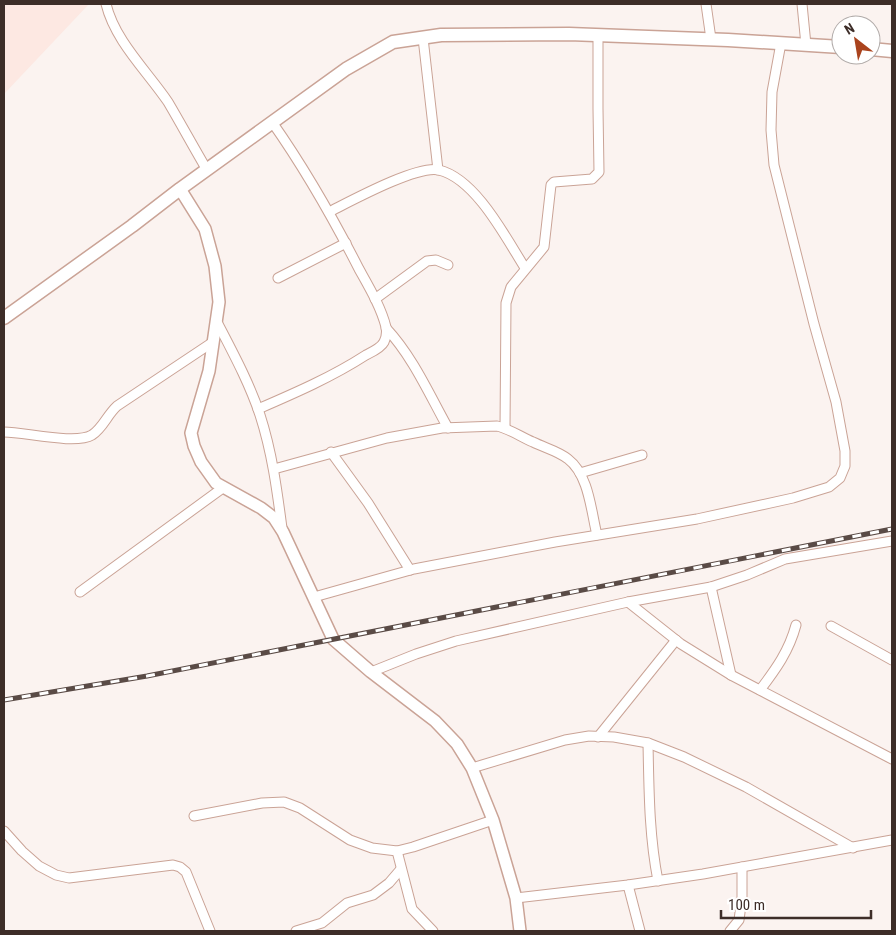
<svg xmlns="http://www.w3.org/2000/svg" width="896" height="935" viewBox="0 0 896 935" font-family="'Roboto Condensed',sans-serif">
	<style>
		.built { fill: #fde8e2 }
		.lines { fill: none; stroke-linecap: round; stroke-linejoin: round }
		.minor-casing { stroke: #caa396; stroke-width: 11 }
		.tertiary-casing { stroke: #caa396; stroke-width: 14 }
		.secondary-casing { stroke: #caa396; stroke-width: 15 }
		.minor { stroke: #fff; stroke-width: 9 }
		.tertiary { stroke: #fff; stroke-width: 11 }
		.secondary { stroke: #fff; stroke-width: 12 }
		.rail-casing { stroke: #5a4b46; stroke-width: 5 }
		.rail { stroke: #fff; stroke-width: 3; stroke-dasharray: 9; stroke-linecap: butt }
	</style>
	<rect width="100%" height="100%" fill="#fbf3f0"/>
	<path class="built" d="M 4,4 L 89,4 L 4,94 Z"/>
	<g class="lines">
		<g class="minor-casing">
			<g id="minor">
				<path d="M 106,4 C 115,41 147,71 168,102 C 181,124 194,148 207,170"/>
				<path d="M 706,4 L 711,39"/>
				<path d="M 802,4 L 806,45"/>
				<path d="M 423,38 L 438,170"/>
				<path d="M 329,212 C 351,201 417,165 439,170 C 476,179 506,238 525,268"/>
				<path d="M 278,278 L 346,243"/>
				<path d="M 375,299 L 427,261 L 436,260 L 448,265"/>
				<path d="M 216,320 C 232,351 249,382 260,415 C 272,452 277,490 282,528"/>
				<path d="M 386,328 C 413,357 429,394 448,428"/>
				<path d="M 258,409 C 295,393 332,377 366,355 C 372,352 381,348 384,342 C 386,338 387,332 386,327 C 381,307 369,287 359,269 C 333,218 305,169 272,122"/>
				<path d="M 505,428 L 506,303 L 511,287 L 544,247 L 551,185 L 554,182 L 592,179 L 599,172 L 598,109 L 598,35"/>
				<path d="M 4,432 C 25,432 75,445 92,435 C 103,428 107,415 117,406 L 213,342"/>
				<path d="M 331,452 L 368,503 L 410,570"/>
				<path d="M 274,469 L 387,438 L 442,428 L 497,426 C 510,429 521,437 533,442 C 545,448 558,451 568,459 C 589,475 591,511 597,535"/>
				<path d="M 580,473 L 642,455"/>
				<path d="M 711,587 L 731,675"/>
				<path d="M 80,592 L 224,487"/>
				<path d="M 314,597 L 414,569 L 555,542 L 697,519 L 793,498 L 829,487 L 840,478 L 845,466 L 845,451 L 836,402 L 814,324 L 774,165 L 771,130 L 772,92 L 781,43"/>
				<path d="M 628,602 L 681,644 L 731,675 L 892,759"/>
				<path d="M 831,626 L 892,660"/>
				<path d="M 371,672 L 416,654 L 456,641 L 628,602 L 711,587 L 747,575 L 785,559 L 892,541"/>
				<path d="M 760,690 C 776,669 789,651 796,625"/>
				<path d="M 598,737 L 676,640"/>
				<path d="M 648,743 C 649,790 649,835 658,881"/>
				<path d="M 472,768 L 565,740 L 589,736 L 614,737 L 648,743 L 684,757 L 746,787 L 853,848"/>
				<path d="M 194,816 L 262,803 L 284,802 L 300,808 L 350,840 L 372,848 L 397,851 L 413,847 L 493,820"/>
				<path d="M 4,831 L 22,851 L 39,866 L 56,875 L 69,878 L 173,865 L 180,867 L 186,872 L 210,931"/>
				<path d="M 397,851 L 412,909 L 433,931"/>
				<path d="M 628,885 L 640,931"/>
				<path d="M 516,898 L 628,885 L 703,874 L 892,840"/>
				<path d="M 296,931 L 322,923 L 347,903 L 373,895 L 389,883 L 401,869"/>
				<path d="M 730,931 L 739,920 L 742,897 L 742,867"/>
			</g>
		</g>
		<g class="tertiary-casing">
			<path id="tertiary" d="M 180,189 L 205,229 L 215,266 L 219,302 L 209,371 L 191,433 L 194,446 L 201,462 L 216,483 L 261,508 L 274,518 L 283,532 L 333,639 L 371,672 L 435,721 L 457,744 L 472,768 L 493,820 L 516,898 L 520,931"/>
		</g>
		<g class="secondary-casing">
			<g id="secondary">
				<path d="M 871,49 L 892,51"/>
				<path d="M 4,318 L 132,226 L 180,189 L 346,69 L 393,42 L 441,35 L 569,34 L 728,40 L 841,47"/>
			</g>
		</g>
		<use href="#minor" class="minor"/>
		<use href="#tertiary" class="tertiary"/>
		<use href="#secondary" class="secondary"/>
		<g class="rail-casing">
			<path id="rail" d="M 4,700 L 147,676 L 892,529"/>
		</g>
		<use href="#rail" class="rail"/>
	</g>
	<rect width="896" height="935" fill="none" stroke="#3d2d28" stroke-width="10"/>
	<g transform="translate(856 40) rotate(329)"><circle r="24" fill="#ffffff" stroke="#b1aba9"/>
	<path d="M0-4L9 19L0 12L-9 19Z" fill="#aa431d"/>
	<text y="-8" font-size="14" font-weight="bold" text-anchor="middle" fill="#3d2d28">N</text>
	</g>
	<path d="M721 910v8h150v-8" fill="none" stroke="#3d2d28" stroke-width="2.5"/>
	<text x="728" y="910" font-size="15" fill="#3d2d28" stroke="#ffffff" stroke-width="4" paint-order="stroke">100 m</text>
</svg>
